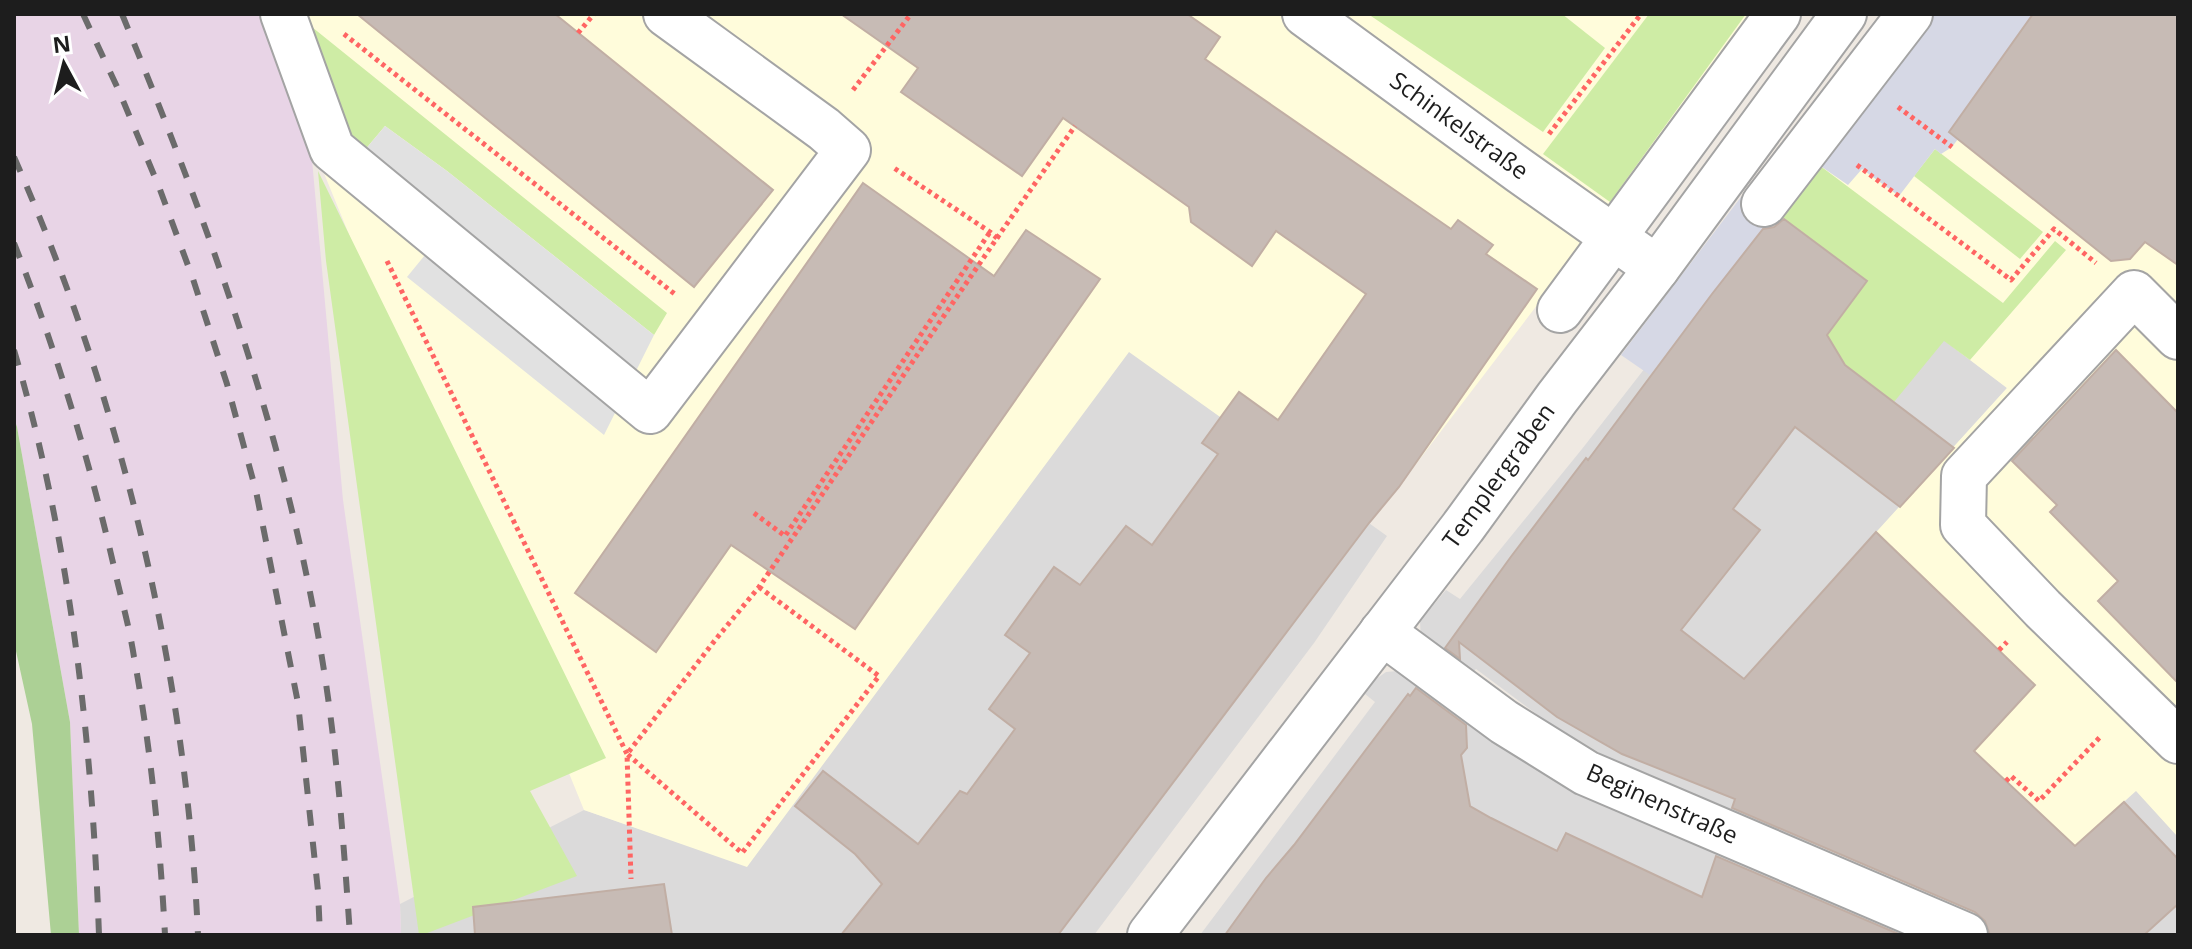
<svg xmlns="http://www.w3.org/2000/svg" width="2192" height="949" viewBox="0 0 2192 949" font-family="'Open Sans',sans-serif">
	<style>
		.residential { fill: #dbdada }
		.industrial { fill: #e8d4e6 }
		.education { fill: #fffcdb }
		.grass { fill: #ceeca5 }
		.forest { fill: #acd095 }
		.parking { fill: #e1e1e1 }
		.plaza { fill: #d6d8e5 }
		.building { fill: #c7bbb5; stroke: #c1aea4; stroke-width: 2 }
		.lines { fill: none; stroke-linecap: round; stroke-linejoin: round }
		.minor-casing { stroke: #a4a4a4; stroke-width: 48 }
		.path { stroke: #ff6563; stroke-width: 5; stroke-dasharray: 4 4; stroke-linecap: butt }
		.minor { stroke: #fff; stroke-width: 44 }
		.rail { stroke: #6b6b6b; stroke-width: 6; stroke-dasharray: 16 16; stroke-linecap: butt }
		.labels { text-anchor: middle; stroke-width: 7; stroke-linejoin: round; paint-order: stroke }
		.street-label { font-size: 24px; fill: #1d1d1d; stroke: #fff }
	</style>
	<rect width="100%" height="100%" fill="#efe9e2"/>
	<g class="residential">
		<path d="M 1768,210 L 1775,212 L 2007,388 L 1791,627 L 2136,790 L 2178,837 L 2178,935 L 2018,935 L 1994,917 L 1687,793 L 1603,755 L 1543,719 L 1476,669 L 1467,678 L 1421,641 L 1420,621 L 1446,590 L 1460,599 L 1582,449 Z"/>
		<path d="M 1129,351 L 1387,536 L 1314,643 L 1094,935 L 401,935 L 400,904 L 584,810 L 747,866 Z"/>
		<path d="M 1398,671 L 1528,762 L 1592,800 L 1923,935 L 1200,935 L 1375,702 L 1365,694 L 1376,679 L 1386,672 Z"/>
	</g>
	<path class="industrial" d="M 14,14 L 259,14 L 310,138 L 343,500 L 400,904 L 401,935 L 79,935 L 70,722 L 17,427 L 14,418 Z"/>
	<g class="education">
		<path d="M 259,14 L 1759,14 L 1403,481 L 1369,523 L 1129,352 L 747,867 L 584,810 Z"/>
		<path d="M 1925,14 L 2178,14 L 2178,837 L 2136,791 L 2046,872 L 1790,627 L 2007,388 L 1775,212 Z"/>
	</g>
	<g class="grass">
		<path d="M 1368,14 L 1562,14 L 1605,48 L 1543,132 Z"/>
		<path d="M 1649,14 L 1746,14 L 1610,202 L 1543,154 Z"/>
		<path d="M 297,15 L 667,313 L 654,335 L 447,171 L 385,126 L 364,151 L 347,139 Z"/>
		<path d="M 1935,149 L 2043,232 L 2020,259 L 1914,176 Z"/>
		<path d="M 1819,165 L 2003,303 L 2055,241 L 2066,250 L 1970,360 L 1944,341 L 1894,402 L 1819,345 L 1866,281 L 1775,212 Z"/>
		<path d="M 318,171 L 606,758 L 530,791 L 577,876 L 422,935 L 419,935 L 326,261 Z"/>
	</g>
	<path class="forest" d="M 14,418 L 17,427 L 70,722 L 79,935 L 51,935 L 32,724 L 14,642 Z"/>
	<path class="parking" d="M 385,126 L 447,171 L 654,335 L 604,435 L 407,277 L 452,222 L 364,151 Z"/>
	<path class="plaza" d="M 1880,14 L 2033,14 L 1955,124 L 1958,139 L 1952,147 L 1941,154 L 1935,149 L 1899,196 L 1862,169 L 1848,185 L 1819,165 L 1775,212 L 1650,375 L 1621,355 Z"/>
	<g class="building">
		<path d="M 357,14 L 555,14 L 773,190 L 694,287 Z"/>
		<path d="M 841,14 L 1187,14 L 1220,37 L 1205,59 L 1451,229 L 1458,220 L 1493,245 L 1486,254 L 1537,289 L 1399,487 L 1369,523 L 1058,935 L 841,935 L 882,884 L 855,854 L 795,806 L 823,771 L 918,844 L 960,791 L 967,794 L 1015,729 L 989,709 L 1030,653 L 1005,635 L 1054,567 L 1080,585 L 1126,526 L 1152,545 L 1218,454 L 1202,443 L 1239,392 L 1278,420 L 1366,294 L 1276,231 L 1252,266 L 1191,222 L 1189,207 L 1063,118 L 1022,176 L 901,92 L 918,68 Z"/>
		<path d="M 2033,14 L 2178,14 L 2178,265 L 2145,242 L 2130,259 L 2111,261 L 1949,132 Z"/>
		<path d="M 863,183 L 994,276 L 1026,230 L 1100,279 L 855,629 L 731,545 L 656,652 L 575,593 Z"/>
		<path d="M 1784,219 L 1867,281 L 1827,335 L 1845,365 L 1954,448 L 1900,507 L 1795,427 L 1733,509 L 1760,530 L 1681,630 L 1744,679 L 1876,532 L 2035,685 L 1974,751 L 2075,846 L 2124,802 L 2178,859 L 2178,904 L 2144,935 L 1990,935 L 1985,921 L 1975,912 L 1732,808 L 1735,799 L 1622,754 L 1557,717 L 1459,642 L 1460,659 L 1445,648 L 1510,558 L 1586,458 L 1588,460 L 1712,294 L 1763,229 L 1774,227 Z"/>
		<path d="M 2116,350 L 2178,413 L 2178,683 L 2098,601 L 2118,581 L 2050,512 L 2057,505 L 2012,461 Z"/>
		<path d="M 1416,688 L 1466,725 L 1467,748 L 1461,755 L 1470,806 L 1491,818 L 1557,851 L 1566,833 L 1702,897 L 1716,856 L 1901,935 L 1225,935 L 1266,878 L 1294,845 L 1408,694 L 1410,696 Z"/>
		<path d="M 664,884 L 672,935 L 475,935 L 473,907 Z"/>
	</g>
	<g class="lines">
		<g class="minor-casing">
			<g id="minor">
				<path d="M 283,14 L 332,149 L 650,411 L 848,150 L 824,129 L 666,14"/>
				<path d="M 1305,14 L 1520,171 L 1657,268"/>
				<path d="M 1764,204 L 1910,14"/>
				<path d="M 1560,310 L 1778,14"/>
				<path d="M 2178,337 L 2134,293 L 1964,476 L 1963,525 L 2043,609 L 2178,741"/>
				<path d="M 1382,632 L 1504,722 L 1586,773 L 1965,935"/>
				<path d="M 1150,935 L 1463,527 L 1557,398 L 1657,268 L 1844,14"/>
			</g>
		</g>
		<g class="path">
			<path d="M 578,33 L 594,14"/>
			<path d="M 344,34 L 676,295"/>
			<path d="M 853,90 L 911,14"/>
			<path d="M 1898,107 L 1952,147"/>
			<path d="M 1549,134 L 1641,14"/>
			<path d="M 1857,165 L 2011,280 L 2054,229 L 2096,263"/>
			<path d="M 997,238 L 1075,126"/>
			<path d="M 387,261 L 627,754 L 631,879"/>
			<path d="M 754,513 L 785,536 L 990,232"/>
			<path d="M 759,587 L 879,676 L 742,853 L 627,754 L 716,639 L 759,587 L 997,238 L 990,232 L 894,168"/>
			<path d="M 1999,650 L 2007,642"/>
			<path d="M 2006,781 L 2011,776 L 2039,801 L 2101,736"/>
		</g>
		<use href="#minor" class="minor"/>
		<g class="rail">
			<path d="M 83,14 L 119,91 L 159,187 L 193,279 L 227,384 L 256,491 L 298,703 L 318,891 L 320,935"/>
			<path d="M 122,14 C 210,228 290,447 325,677 C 338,762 344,849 350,935"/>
			<path d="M 14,157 C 121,399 186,670 198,935"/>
			<path d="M 14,243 C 57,352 91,465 117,580 C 123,605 130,631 134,657 C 151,749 160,842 165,935"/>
			<path d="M 14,350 C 70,539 92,739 99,935"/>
		</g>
	</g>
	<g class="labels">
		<g class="street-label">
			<text transform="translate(1459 126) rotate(36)" y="8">Schinkelstraße</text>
			<text transform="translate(1499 476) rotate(-54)" y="8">Templergraben</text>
			<text transform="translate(1662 804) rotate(24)" y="8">Beginenstraße</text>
		</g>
	</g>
	<rect width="2192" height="949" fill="none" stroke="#1d1d1d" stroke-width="32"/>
	<g transform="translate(64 64) rotate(353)" stroke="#ffffff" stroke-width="6" paint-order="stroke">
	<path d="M0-6L14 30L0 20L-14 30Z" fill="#1d1d1d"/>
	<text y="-12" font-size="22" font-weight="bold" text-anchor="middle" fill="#1d1d1d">N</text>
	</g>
</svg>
